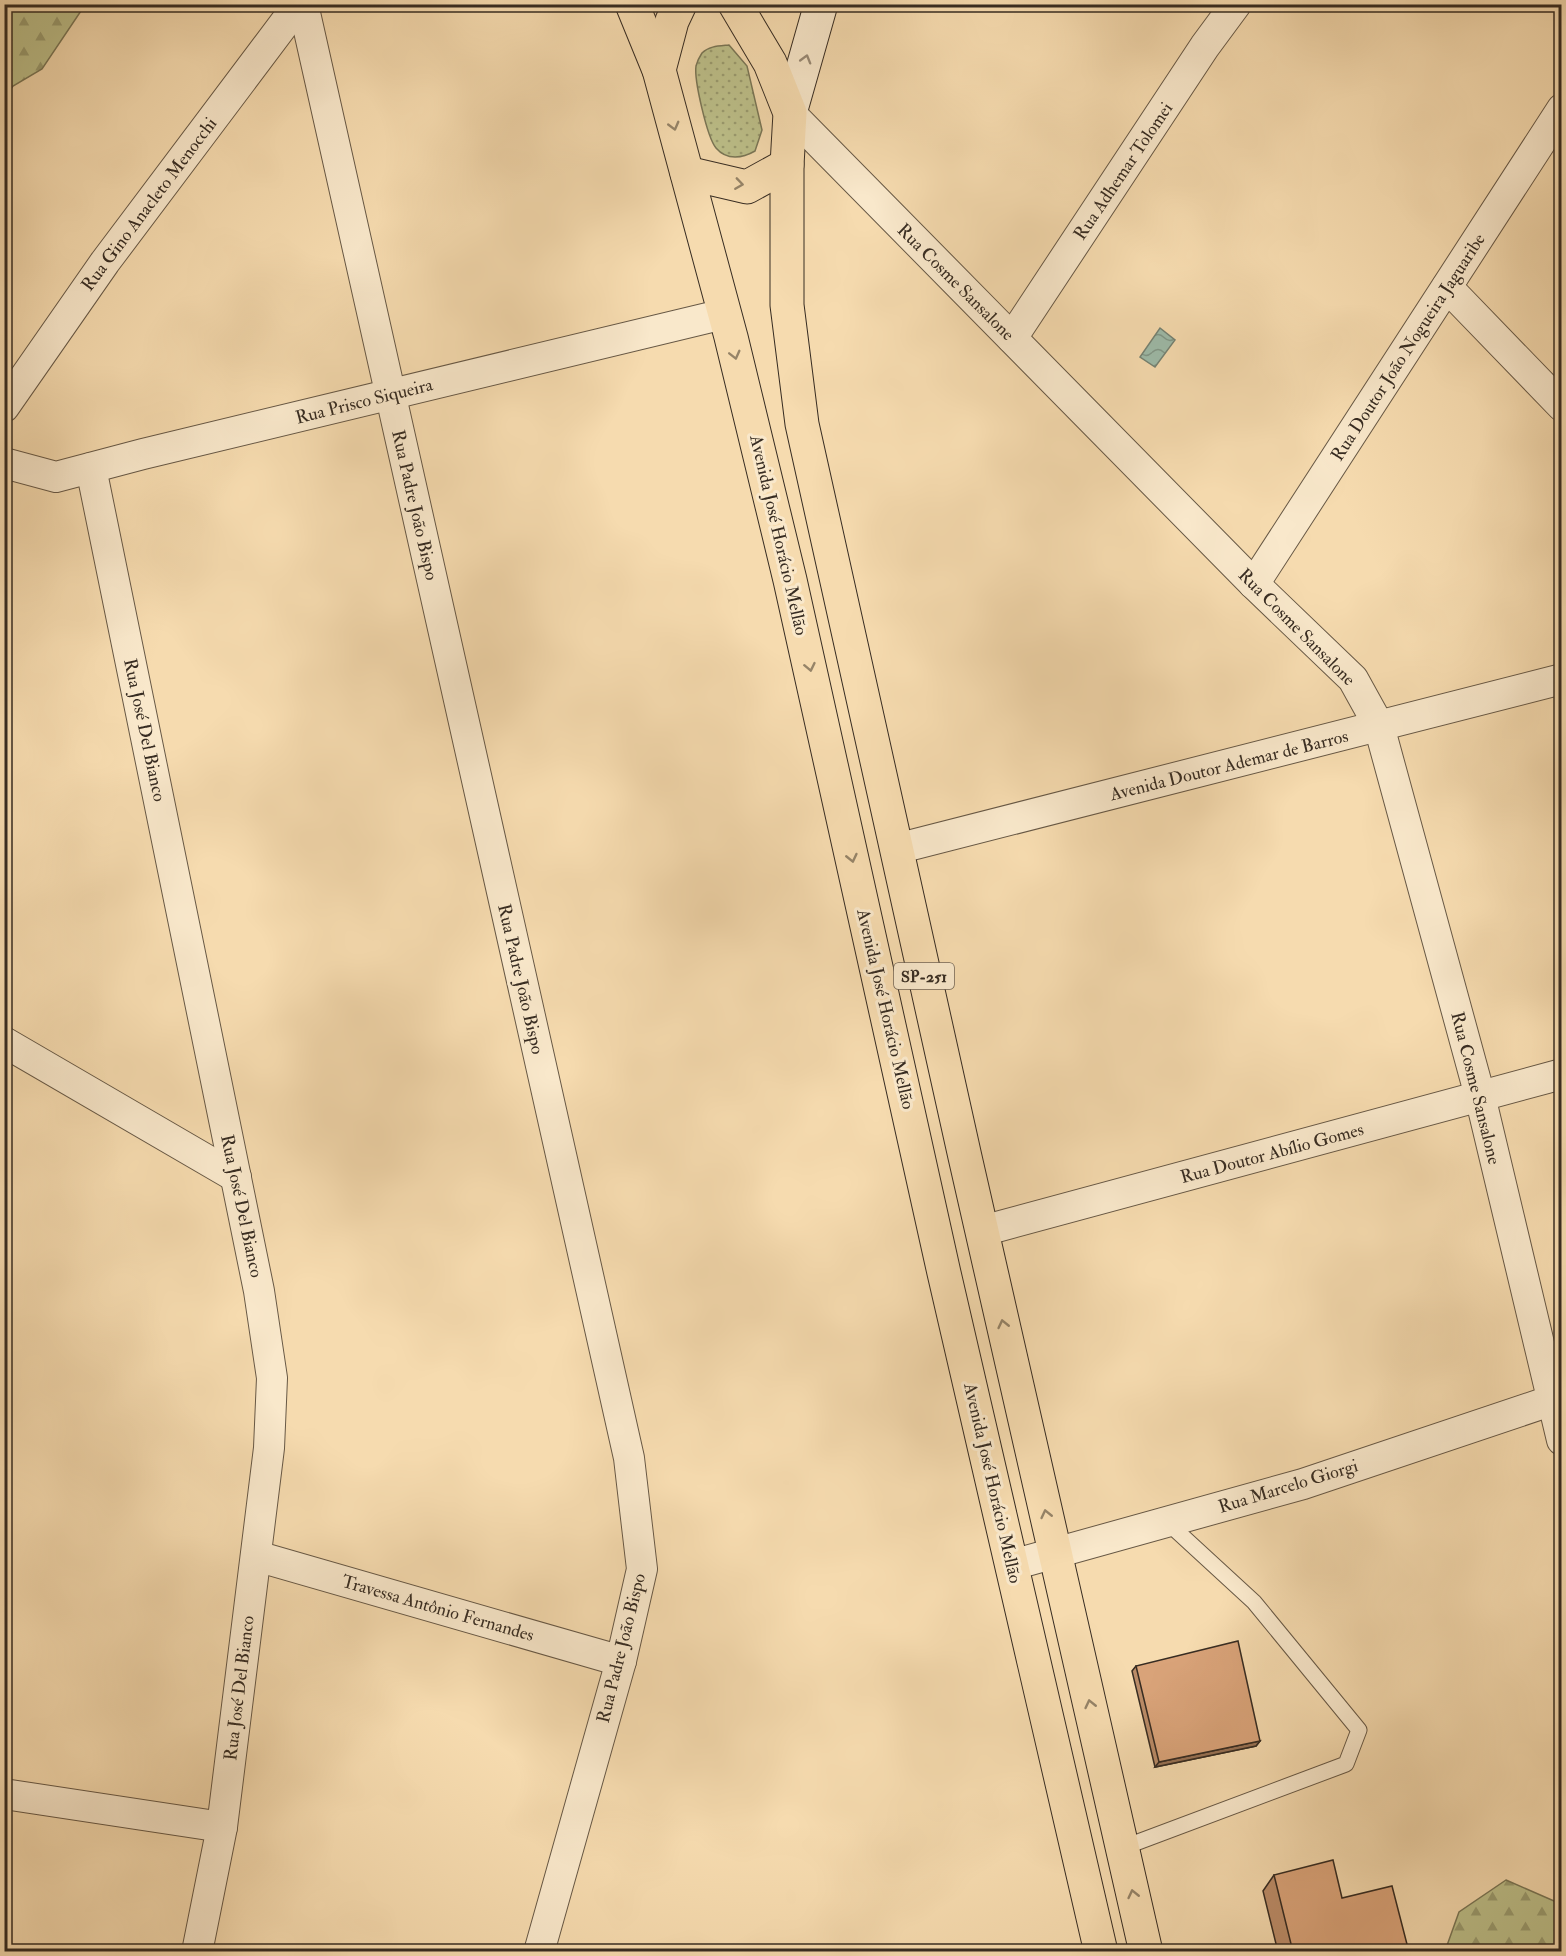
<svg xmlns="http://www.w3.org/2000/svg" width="1566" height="1956" viewBox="0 0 1566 1956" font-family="'IM FELL Double Pica',serif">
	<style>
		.grass { fill: url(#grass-dots); stroke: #7a7656; stroke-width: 1.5 }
		.forest { fill: url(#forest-firs); stroke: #7a7656; stroke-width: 1.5 }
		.water { fill: url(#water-waves); stroke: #748273; stroke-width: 1.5 }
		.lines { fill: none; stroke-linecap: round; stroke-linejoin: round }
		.lane-casing { stroke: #675845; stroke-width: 17 }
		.street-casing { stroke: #675845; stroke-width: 32 }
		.secondary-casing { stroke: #372c22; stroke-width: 35 }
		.primary-casing { stroke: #372c22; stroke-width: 35 }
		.lane { stroke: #f9e8cb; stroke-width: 15 }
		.street { stroke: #f9e8cb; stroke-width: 30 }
		.secondary { stroke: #f9e8cb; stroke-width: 33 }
		.primary { stroke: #f6dbaf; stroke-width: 33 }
		.wall { fill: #bb8c68; stroke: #372c22; stroke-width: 1.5 }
		.shaded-wall { fill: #987255; stroke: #372c22; stroke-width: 1.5 }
		.building { fill: #d9a379; stroke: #372c22; stroke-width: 1.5 }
		.oneway { stroke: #988a76 }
		.oneway2 { stroke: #968468 }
		.labels { text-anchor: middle; stroke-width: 6; stroke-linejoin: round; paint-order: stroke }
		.shield { fill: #f9e8cb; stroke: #716455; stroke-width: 1.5 }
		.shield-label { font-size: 16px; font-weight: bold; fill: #372c22 }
		.street-label { font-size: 18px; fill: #372c22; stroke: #f9e8cb }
	</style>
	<defs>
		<pattern id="grass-dots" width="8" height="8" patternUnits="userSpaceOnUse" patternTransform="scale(1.5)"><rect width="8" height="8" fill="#bdc08a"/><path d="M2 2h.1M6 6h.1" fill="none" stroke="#9a9c70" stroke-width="1.8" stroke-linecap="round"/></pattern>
		<pattern id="forest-firs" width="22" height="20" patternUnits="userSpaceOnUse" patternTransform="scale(1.5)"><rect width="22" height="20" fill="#bdc08a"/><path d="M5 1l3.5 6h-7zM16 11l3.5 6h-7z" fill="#9a9c70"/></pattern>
		<pattern id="water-waves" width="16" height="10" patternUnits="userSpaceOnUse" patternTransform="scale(1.5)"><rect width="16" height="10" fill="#9dbba9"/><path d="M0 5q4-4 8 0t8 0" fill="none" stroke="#819889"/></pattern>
	</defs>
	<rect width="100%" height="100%" fill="#f6dbaf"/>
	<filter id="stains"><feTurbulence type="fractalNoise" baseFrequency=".00333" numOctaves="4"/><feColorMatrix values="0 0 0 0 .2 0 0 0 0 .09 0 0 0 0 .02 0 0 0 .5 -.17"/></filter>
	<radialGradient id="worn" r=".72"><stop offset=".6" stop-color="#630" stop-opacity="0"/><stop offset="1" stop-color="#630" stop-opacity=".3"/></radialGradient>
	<path class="grass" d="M 729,45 L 747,66 L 762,130 L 755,151 C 743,158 727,161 716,148 C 707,137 694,80 696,66 C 697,62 700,56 702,53 C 709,46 719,46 729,45 Z"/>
	<g class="forest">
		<path d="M 5,4 L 85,5 L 42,69 L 13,86 L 5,97 Z"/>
		<path d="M 1506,1880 L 1561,1904 L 1561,1951 L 1445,1951 L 1459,1912 Z"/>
	</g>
	<path class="water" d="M 1160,328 L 1175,340 L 1155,367 L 1140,357 Z"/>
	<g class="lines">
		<g class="lane-casing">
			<path id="lane" d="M 1122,1848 L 1346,1764 L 1359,1730 L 1254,1602 L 1167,1522"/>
		</g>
		<g class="street-casing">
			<g id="street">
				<path d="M 303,4 L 629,1458 L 642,1569 L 621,1661 L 539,1952"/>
				<path d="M 790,113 L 1254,584 L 1353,679 L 1379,726 L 1480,1096 L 1562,1440"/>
				<path d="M 1447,287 L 1562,406"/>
				<path d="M 1012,338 L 1205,46 L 1236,4"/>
				<path d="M 4,407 L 105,262 L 299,4"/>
				<path d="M 4,463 L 56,477 L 143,454 L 724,314"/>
				<path d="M 91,468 L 259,1291 L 272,1378 L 269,1448 L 222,1827 L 197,1952"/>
				<path d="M 1254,584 L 1562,109"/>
				<path d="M 896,849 L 1562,679"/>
				<path d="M 4,1042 L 236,1177"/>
				<path d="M 982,1231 L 1562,1074"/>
				<path d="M 256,1556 L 621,1661"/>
				<path d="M 1012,1565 L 1303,1484 L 1562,1397"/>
				<path d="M 4,1794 L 222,1827"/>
			</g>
		</g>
		<g class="secondary-casing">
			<path id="secondary" d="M 790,113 L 821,4"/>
		</g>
		<g class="primary-casing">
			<g id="primary">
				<path d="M 632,4 L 659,70 L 731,337 L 790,580 L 944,1273 L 1101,1952"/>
				<path d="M 735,4 L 770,63 L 790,113 L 787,165 L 787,305 L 802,424 L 965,1157 L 1146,1952"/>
				<path d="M 659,70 L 672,21 L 680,4"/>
				<path d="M 687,173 L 747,187 L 787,165"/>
			</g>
		</g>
		<use href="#lane" class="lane"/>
		<use href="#street" class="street"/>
		<use href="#secondary" class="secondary"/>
		<use href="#primary" class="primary"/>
	</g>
	<g class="wall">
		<path d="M 1136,1666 L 1260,1741 L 1256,1746 L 1155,1767 L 1132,1671 Z"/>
		<path d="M 1274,1875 L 1342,1898 L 1409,1952 L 1278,1952 L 1263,1891 Z"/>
	</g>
	<path class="shaded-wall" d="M 1260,1741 L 1256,1746 L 1155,1767 L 1159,1762 Z"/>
	<g class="building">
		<path d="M 1238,1641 L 1260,1741 L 1159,1762 L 1136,1666 Z"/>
		<path d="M 1333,1860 L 1342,1898 L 1392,1886 L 1409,1952 L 1293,1952 L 1274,1875 Z"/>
	</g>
	<defs><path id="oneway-chevron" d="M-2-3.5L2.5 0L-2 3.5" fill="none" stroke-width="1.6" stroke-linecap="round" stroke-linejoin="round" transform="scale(1.5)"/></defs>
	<use class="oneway" href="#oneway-chevron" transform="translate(806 59) rotate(-74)"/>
	<g class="oneway2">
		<use href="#oneway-chevron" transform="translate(674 126) rotate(75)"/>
		<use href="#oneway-chevron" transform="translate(739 184) rotate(8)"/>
		<use href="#oneway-chevron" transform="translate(735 355) rotate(76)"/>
		<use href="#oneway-chevron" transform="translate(810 667) rotate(78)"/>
		<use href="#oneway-chevron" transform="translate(852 858) rotate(77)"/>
		<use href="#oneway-chevron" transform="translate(1003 1324) rotate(-103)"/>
		<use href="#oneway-chevron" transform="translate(1046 1514) rotate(-103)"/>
		<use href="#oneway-chevron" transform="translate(1090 1704) rotate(-103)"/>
		<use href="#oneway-chevron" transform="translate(1133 1894) rotate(-103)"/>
	</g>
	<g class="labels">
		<rect class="shield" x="894" y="963" width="60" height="26" rx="4.5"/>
		<g class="shield-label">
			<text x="924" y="982">SP-251</text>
		</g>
		<g class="street-label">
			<text transform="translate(1123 171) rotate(-56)" y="6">Rua Adhemar Tolomei</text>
			<text transform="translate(149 204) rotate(-53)" y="6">Rua Gino Anacleto Menocchi</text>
			<text transform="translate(956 282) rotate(45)" y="6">Rua Cosme Sansalone</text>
			<text transform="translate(1408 347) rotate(-57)" y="6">Rua Doutor João Nogueira Jaguaribe</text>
			<text transform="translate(364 401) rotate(-14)" y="6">Rua Prisco Siqueira</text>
			<text transform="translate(415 505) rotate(77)" y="6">Rua Padre João Bispo</text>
			<text transform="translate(779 535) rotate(77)" y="6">Avenida José Horácio Mellão</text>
			<text transform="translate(1297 627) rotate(45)" y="6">Rua Cosme Sansalone</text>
			<text transform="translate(145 730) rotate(78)" y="6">Rua José Del Bianco</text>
			<text transform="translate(1229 765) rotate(-14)" y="6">Avenida Doutor Ademar de Barros</text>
			<text transform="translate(521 979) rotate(77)" y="6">Rua Padre João Bispo</text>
			<text transform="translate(886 1009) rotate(77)" y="6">Avenida José Horácio Mellão</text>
			<text transform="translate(1476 1088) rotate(76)" y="6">Rua Cosme Sansalone</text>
			<text transform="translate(1272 1153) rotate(-15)" y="6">Rua Doutor Abílio Gomes</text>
			<text transform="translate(242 1206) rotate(78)" y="6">Rua José Del Bianco</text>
			<text transform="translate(993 1483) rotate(77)" y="6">Avenida José Horácio Mellão</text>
			<text transform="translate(1288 1486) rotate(-17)" y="6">Rua Marcelo Giorgi</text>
			<text transform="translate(438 1608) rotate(16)" y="6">Travessa Antônio Fernandes</text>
			<text transform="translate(621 1648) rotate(-76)" y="6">Rua Padre João Bispo</text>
			<text transform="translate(239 1688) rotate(-83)" y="6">Rua José Del Bianco</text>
		</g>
	</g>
	<rect width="1566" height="1956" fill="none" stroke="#f6dbaf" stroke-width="24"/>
	<rect x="6" y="6" width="1554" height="1944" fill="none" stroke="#372c22" stroke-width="3"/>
	<rect x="12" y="12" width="1542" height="1932" fill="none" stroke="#372c22" stroke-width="1.5"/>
	<rect width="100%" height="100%" filter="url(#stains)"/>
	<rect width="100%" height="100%" fill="url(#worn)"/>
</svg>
